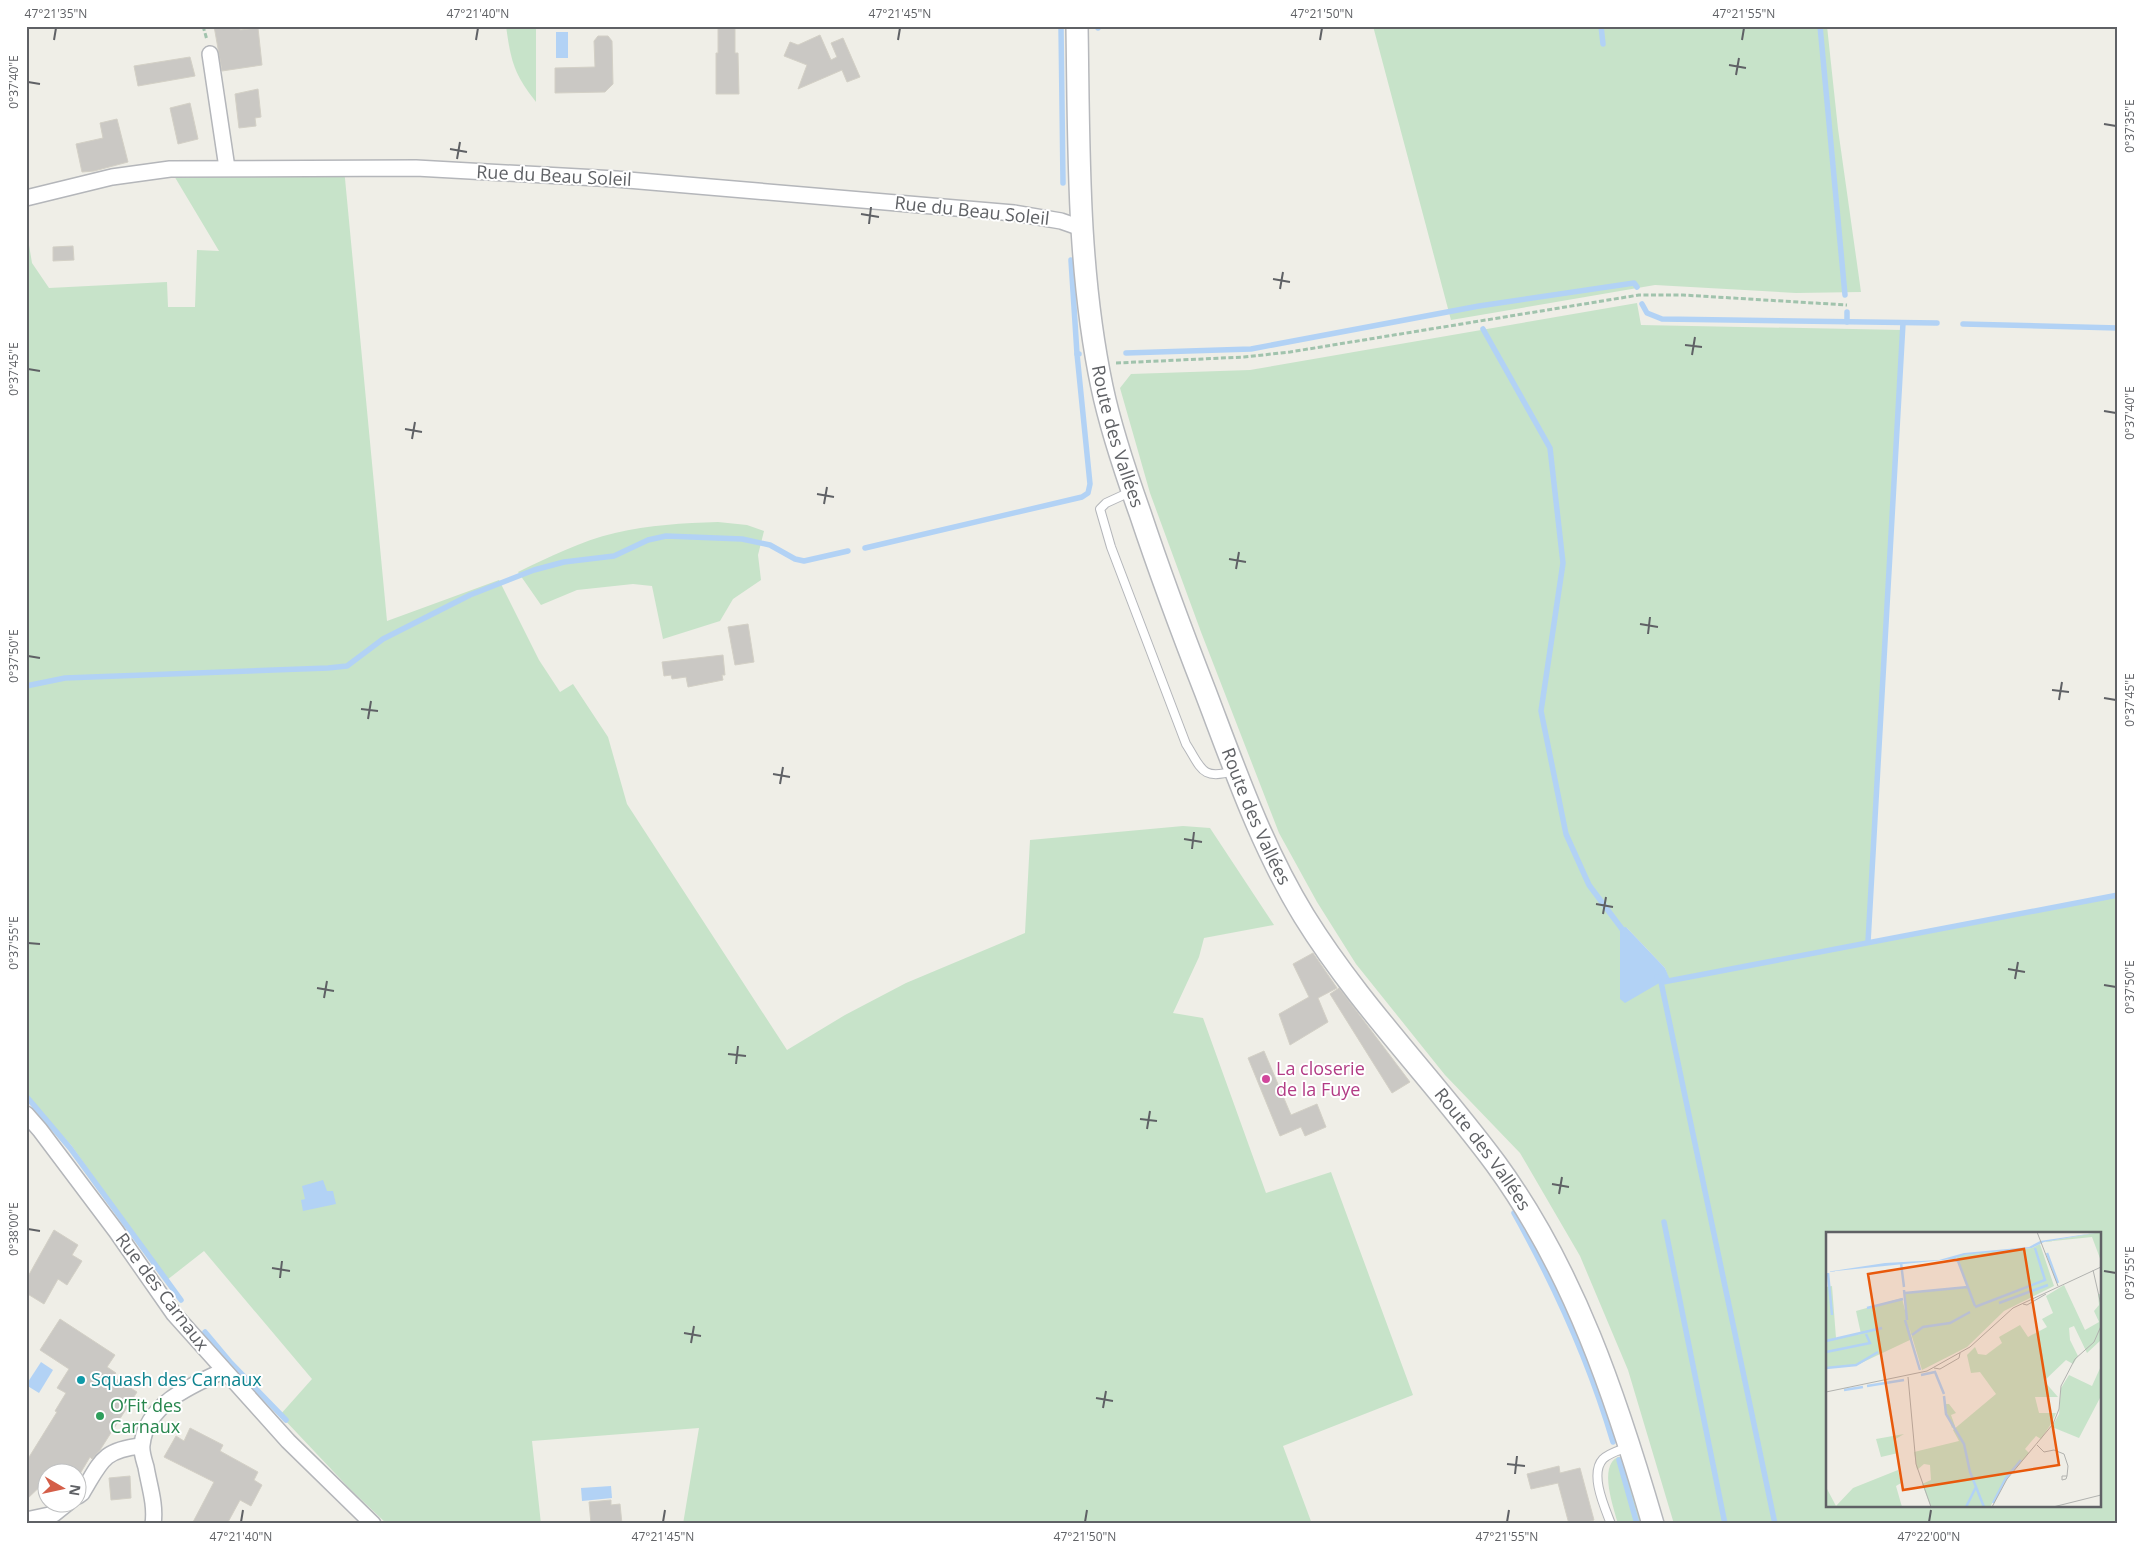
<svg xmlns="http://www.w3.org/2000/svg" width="2144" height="1550" viewBox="0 0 2144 1550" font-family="'Open Sans',sans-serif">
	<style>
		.green { fill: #c7e3c9; fill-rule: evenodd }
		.water { fill: #b2d2f5 }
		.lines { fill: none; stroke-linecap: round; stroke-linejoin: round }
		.stream { stroke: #b2d2f5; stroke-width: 5.5 }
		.building { fill: #cac8c4; stroke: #d3d0c6 }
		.service-casing { stroke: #b4b6ba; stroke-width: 10 }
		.minor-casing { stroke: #b4b6ba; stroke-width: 18 }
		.secondary-casing { stroke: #b6b8bc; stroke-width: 24 }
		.path { stroke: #a1c3ad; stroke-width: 3; stroke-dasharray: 5 2.5; stroke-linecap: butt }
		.service { stroke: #fff; stroke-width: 8 }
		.minor { stroke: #fff; stroke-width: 15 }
		.secondary { stroke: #fff; stroke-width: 21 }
		.ticks { fill: none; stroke: #5f6165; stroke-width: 2 }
		.hotel-dot { fill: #d1479c; stroke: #fff; stroke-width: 2 }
		.culture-dot { fill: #0f9aa8; stroke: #fff; stroke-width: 2 }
		.leisure-dot { fill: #2e9e5b; stroke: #fff; stroke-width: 2 }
		.labels { text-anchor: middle; stroke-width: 4; stroke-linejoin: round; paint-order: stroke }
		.street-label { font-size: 18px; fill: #5f6165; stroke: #fff }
		.hotel-label { font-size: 18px; fill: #b23c85; stroke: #fff; text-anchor: start }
		.culture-label { font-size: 18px; fill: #0d838f; stroke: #fff; text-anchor: start }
		.leisure-label { font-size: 18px; fill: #27864d; stroke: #fff; text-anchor: start }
		.inset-river { fill: none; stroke: #b2d2f5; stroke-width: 2.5 }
		.inset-road { fill: none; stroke: #b1b2af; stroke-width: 1 }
		.view { fill: #e8590c; fill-opacity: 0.15; stroke: #e8590c; stroke-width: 2.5 }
		.inset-edge { fill: none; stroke: #5f6165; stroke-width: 2.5 }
		.neatline { fill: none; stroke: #5f6165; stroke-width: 2 }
		.ticks-label { font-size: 12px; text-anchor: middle; fill: #5f6165 }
	</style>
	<rect width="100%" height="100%" fill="#efeee7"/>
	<g class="green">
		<path d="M 506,26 L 536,26 L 536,102 C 514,74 511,62 506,26 Z"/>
		<path d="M 1373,26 L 1827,26 L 1838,129 L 1861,292 L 1796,293 L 1655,285 L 1451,320 Z"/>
		<path d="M 344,168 L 387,621 L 499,580 L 539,660 L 560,692 L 573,684 L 608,737 L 627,804 L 787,1050 L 845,1015 L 906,983 L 1025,933 L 1030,840 L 1183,826 L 1210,828 L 1274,925 L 1204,938 L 1199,957 L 1173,1013 L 1203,1018 L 1266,1193 L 1331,1172 L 1413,1395 L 1283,1446 L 1312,1524 L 683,1524 L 699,1428 L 532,1441 L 541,1524 L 387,1524 L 349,1488 L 280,1415 L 312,1379 L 204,1251 L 167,1280 L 71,1145 L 26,1097 L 26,227 L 32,263 L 49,288 L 167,282 L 168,307 L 195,307 L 197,250 L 219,251 L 170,169 Z"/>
		<path d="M 1637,303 L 1641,325 L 1903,330 L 1868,942 L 2118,895 L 2118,1524 L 1674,1524 L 1628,1370 L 1580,1256 L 1520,1153 L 1445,1075 L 1356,964 L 1317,902 L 1279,833 L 1201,632 L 1150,493 L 1120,388 L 1131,374 L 1250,370 ZM 1626,927 L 1665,968 L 1669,980 L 1661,982 ZM 1828,1234 L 2100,1234 L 2100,1506 L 1828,1506 Z"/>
		<path d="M 718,522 L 747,525 L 764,531 L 758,555 L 761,580 L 733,599 L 720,621 L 663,639 L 652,586 L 633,584 L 577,590 L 541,605 L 518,572 C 549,557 581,541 615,533 C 649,525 683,523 718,522 Z"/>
		<path d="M 1618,1457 L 1622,1457 L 1644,1524 L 1618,1524 C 1614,1508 1598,1466 1618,1457 Z"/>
	</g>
	<g class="water">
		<rect x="556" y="32" width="12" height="26"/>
		<path d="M 1626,927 L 1665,968 L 1670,980 L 1661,982 L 1625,1003 L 1620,999 L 1620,928 Z"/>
		<path d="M 323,1180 L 327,1191 L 333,1191 L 336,1204 L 303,1211 L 301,1200 L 305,1199 L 302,1186 Z"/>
		<path d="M 41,1362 L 53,1370 L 39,1393 L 26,1385 Z"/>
		<path d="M 611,1486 L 612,1498 L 582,1501 L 581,1488 Z"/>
	</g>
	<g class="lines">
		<g class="stream">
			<path d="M 1061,26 L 1063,183"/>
			<path d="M 1601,26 L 1603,44"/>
			<path d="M 1820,26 L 1845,295"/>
			<path d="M 1098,28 L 1098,26"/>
			<path d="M 1071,260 L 1077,354"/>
			<path d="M 1642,304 L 1647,313 L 1662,319 L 1937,323"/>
			<path d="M 1847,312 L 1847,322"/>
			<path d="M 1963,324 L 2118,328"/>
			<path d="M 1483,329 L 1550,448 L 1563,563 L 1541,711 L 1566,834 L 1589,885 L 1625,933"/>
			<path d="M 1126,353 L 1251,349 L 1479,306 L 1634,283 L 1637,287"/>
			<path d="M 865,548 L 1082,497 L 1088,493 L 1090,484 L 1077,354 L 1079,354"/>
			<path d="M 26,686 L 65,678 L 328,668 L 347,666 L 383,639 L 470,595 L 534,570 L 564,562 L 614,556 L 648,540 L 666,536 L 742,539 L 770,545 L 795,559 L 804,561 L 848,551"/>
			<path d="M 1868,942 L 1903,323"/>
			<path d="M 1657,977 L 1661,982 L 1775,1524"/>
			<path d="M 1663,982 L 2118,895"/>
			<path d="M 26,1096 L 70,1148 L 181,1300"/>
			<path d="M 1514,1213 C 1555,1286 1589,1361 1613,1442"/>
			<path d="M 1664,1222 L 1725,1524"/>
			<path d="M 205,1332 L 231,1363 L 286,1420"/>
			<path d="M 1619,1460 L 1637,1524"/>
		</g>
	</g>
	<g class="building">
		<path d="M 214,26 L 240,26 L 240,30 L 258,28 L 262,65 L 222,71 Z"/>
		<path d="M 718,26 L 735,26 L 735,53 L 738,53 L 739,94 L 716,94 L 716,53 L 718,53 Z"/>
		<path d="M 820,35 L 831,60 L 837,57 L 831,43 L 843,38 L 860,77 L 847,82 L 842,70 L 798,89 L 807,65 L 784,56 L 790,42 L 798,45 Z"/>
		<path d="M 598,36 L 608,36 L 612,41 L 613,84 L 605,92 L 555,93 L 555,68 L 595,67 L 594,41 Z"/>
		<path d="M 190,57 L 195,76 L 138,86 L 134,66 Z"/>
		<path d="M 258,89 L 261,117 L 255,118 L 256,126 L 239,128 L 235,94 Z"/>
		<path d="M 190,103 L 198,139 L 178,144 L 170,108 Z"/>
		<path d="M 117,119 L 128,162 L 94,171 L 82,172 L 76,144 L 103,138 L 100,123 Z"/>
		<path d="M 73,246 L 74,260 L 53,261 L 53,247 Z"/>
		<path d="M 748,624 L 754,662 L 735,665 L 728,627 Z"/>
		<path d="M 723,655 L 725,675 L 722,675 L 723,680 L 688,687 L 686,677 L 672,679 L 671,675 L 664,676 L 662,662 Z"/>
		<path d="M 1313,953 L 1337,988 L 1318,998 L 1328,1022 L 1290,1045 L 1279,1014 L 1309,997 L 1293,964 Z"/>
		<path d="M 1339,988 L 1410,1082 L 1392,1093 L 1330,994 Z"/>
		<path d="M 1264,1051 L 1291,1115 L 1317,1104 L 1326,1127 L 1305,1136 L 1301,1127 L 1280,1136 L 1248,1058 Z"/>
		<path d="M 54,1230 L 78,1245 L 72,1255 L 82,1261 L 67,1285 L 58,1279 L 44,1304 L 26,1293 L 26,1280 Z"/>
		<path d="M 60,1319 L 115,1355 L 107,1367 L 116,1373 L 113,1377 L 137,1392 L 100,1450 L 92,1459 L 90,1457 L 78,1477 L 78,1472 L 62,1472 L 57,1469 L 53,1472 L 48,1472 L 48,1479 L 26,1500 L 26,1462 L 57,1412 L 55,1411 L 66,1393 L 57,1388 L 69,1369 L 40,1350 Z"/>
		<path d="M 190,1428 L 223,1445 L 220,1451 L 258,1472 L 254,1480 L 262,1485 L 251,1506 L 240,1500 L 227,1524 L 192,1524 L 214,1482 L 164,1457 L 176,1436 L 184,1441 Z"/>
		<path d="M 1559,1466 L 1560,1473 L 1580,1468 L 1594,1520 L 1580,1524 L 1569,1524 L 1558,1483 L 1531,1489 L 1527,1474 Z"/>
		<path d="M 130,1476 L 131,1498 L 111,1500 L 109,1478 Z"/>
		<path d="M 611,1500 L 611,1505 L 620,1504 L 622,1524 L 591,1524 L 589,1502 Z"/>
	</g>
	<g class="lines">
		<g class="service-casing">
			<g id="service">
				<path d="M 1130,492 L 1106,503 L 1100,509 L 1111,547 L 1186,744 C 1201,767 1201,781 1233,771"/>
				<path d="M 1611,1524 C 1605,1508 1589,1474 1603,1459 C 1609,1453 1620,1450 1628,1447"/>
			</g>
		</g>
		<g class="minor-casing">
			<g id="minor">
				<path d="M 210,54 L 227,168"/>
				<path d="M 26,198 L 112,177 L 170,169 L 416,168 L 616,179 L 1014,213 L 1061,221 L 1081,228"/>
				<path d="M 26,1114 L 40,1130 L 116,1231 L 174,1314 L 288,1441 L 373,1524"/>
				<path d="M 78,1496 L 82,1493 C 101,1462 102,1450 141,1446"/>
				<path d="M 26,1520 L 54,1514 L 69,1502"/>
				<path d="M 153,1524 C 156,1505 149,1485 146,1467 C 144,1460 141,1452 142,1445 C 146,1404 192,1385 223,1371"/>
			</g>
		</g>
		<g class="secondary-casing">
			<g id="secondary">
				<path id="s1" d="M 1077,26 C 1079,147 1077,268 1102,387 C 1111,430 1125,471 1140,513 C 1160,573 1182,632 1205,691 C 1234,767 1261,846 1304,916 C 1359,1005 1434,1080 1496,1164 C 1574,1271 1616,1397 1653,1524"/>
			</g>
		</g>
		<g class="path">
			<path d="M 203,26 L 207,40"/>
			<path d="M 1116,363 L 1244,357 L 1290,352 L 1639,295 L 1683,295 L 1847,305"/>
		</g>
		<use href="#service" class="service"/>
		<use href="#minor" class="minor"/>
		<use href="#secondary" class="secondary"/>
	</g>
	<path class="ticks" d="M 54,40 L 56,28M 476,40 L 478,28M 898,40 L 900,28M 1320,40 L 1322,28M 1742,40 L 1744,28M 1729,65 L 1746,68M 1736,75 L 1739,58M 28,82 L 40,84M 2104,124 L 2116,126M 450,149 L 467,152M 457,159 L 460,142M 861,214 L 879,217M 869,224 L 871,207M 1273,279 L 1290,282M 1280,289 L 1283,272M 1685,345 L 1702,347M 1692,355 L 1695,337M 28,369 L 40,371M 2104,411 L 2116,413M 405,429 L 422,432M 412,439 L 415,422M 817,494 L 834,497M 824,504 L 827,487M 1229,559 L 1246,562M 1236,569 L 1239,552M 1640,624 L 1658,627M 1648,634 L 1650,617M 28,656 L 40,658M 2052,690 L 2069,692M 2104,698 L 2116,700M 2059,700 L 2062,682M 361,709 L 378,711M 368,719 L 371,701M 773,774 L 790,777M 780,784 L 783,767M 1184,839 L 1202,842M 1192,849 L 1194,832M 1596,904 L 1613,907M 1603,914 L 1606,897M 28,943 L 40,944M 2008,969 L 2025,972M 2015,979 L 2018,962M 2104,985 L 2116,987M 317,988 L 334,991M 324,998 L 327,981M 728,1054 L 746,1056M 736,1064 L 738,1046M 1140,1119 L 1157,1121M 1147,1129 L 1150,1111M 1552,1184 L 1569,1187M 1559,1194 L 1562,1177M 28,1229 L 40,1231M 272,1268 L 290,1271M 2104,1271 L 2116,1273M 280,1278 L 282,1261M 684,1333 L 701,1336M 691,1343 L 694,1326M 1096,1398 L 1113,1401M 1103,1408 L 1106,1391M 1507,1464 L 1525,1466M 1515,1474 L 1517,1456M 241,1522 L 243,1510M 663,1522 L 665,1510M 1085,1522 L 1087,1510M 1507,1522 L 1509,1510M 1929,1522 L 1931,1510"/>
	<circle class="hotel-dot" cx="1266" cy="1079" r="5"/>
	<circle class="culture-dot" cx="81" cy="1380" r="5"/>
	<circle class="leisure-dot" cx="100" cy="1416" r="5"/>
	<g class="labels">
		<g class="street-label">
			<text transform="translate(554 176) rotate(3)" y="6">Rue du Beau Soleil</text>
			<text transform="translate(972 211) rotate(6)" y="6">Rue du Beau Soleil</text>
			<text dy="6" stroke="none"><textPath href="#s1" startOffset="414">Route des Vallées</textPath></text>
			<text dy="6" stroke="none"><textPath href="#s1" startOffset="819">Route des Vallées</textPath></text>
			<text dy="6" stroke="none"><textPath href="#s1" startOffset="1224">Route des Vallées</textPath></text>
			<text transform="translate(162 1292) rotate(53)" y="6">Rue des Carnaux</text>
		</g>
		<g class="hotel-label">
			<text x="1276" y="1075">La closerie<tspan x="1276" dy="21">de la Fuye</tspan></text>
		</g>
		<g class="culture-label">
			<text x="91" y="1386">Squash des Carnaux</text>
		</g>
		<g class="leisure-label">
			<text x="110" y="1412">O’Fit des<tspan x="110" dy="21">Carnaux</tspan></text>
		</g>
	</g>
	<g transform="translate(1826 1232)">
		<rect width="275" height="275" fill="#efeee7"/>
		<path d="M 275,0 L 275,29 L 266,5 L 217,10 ZM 214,12 L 228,54 L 178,79 L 141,115 L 96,138 L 81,88 L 79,61 L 141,55 L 131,25 L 135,23 L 206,16 ZM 238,53 L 259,98 L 273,90 L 268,79 L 273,73 L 272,62 L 275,62 L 275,108 L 261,121 L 248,94 L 243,96 L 244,108 L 252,124 L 247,132 L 240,128 L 218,149 L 232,165 L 209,165 L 213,181 L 230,181 L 225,192 L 215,207 L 210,204 L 199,217 L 203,221 L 181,245 L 164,275 L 105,275 L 96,252 L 105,248 L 104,233 L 98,232 L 91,238 L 88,220 L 133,209 L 127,198 L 170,162 L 154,140 L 145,141 L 141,123 L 149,115 L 152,122 L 160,123 L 176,111 L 173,105 L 194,93 L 202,105 L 221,95 L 216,87 L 227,81 L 220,64 ZM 6,54 L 10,106 L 35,102 L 30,79 L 76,66 L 86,107 L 31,133 L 0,136 L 0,55 ZM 275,134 L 275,164 L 253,206 L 226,195 L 233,182 L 235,156 L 243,143 L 266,154 ZM 118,172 L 123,172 L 130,181 L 125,183 L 129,194 L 126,196 ZM 78,202 L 68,208 L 72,221 L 55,225 L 50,207 ZM 72,238 L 75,251 L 70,254 L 76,275 L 0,275 L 0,255 L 10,274 L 27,256 Z" fill="#c7e3c9"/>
		<path d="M 275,0 L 218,10 L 206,16 L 138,23 L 127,27 L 0,40 L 59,31 L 113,28 L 138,21 L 203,15 L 214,9 Z" fill="#b2d2f5"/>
		<path class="inset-river" d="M 221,21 L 232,51M 127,27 L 132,29 L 149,74M 75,31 L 78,55M 2,41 L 6,83M 78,58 L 81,88M 79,61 L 142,55M 173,71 L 222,53M 149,75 L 219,48 L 209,16M 41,76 L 77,67M 79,88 L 94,138M 86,103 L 97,95 L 124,91 L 144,80M 0,109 L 56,96M 0,120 L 44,111 L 40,102M 0,136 L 30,133 L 52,120M 95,143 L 109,140 L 118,162M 41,154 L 78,148M 18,158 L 37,155M 118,164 L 120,182 L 138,212 L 144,240 L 158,275M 167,271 L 180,246 L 195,228M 140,275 L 150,255"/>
		<path class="inset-road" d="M 211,0 L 232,54M 267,38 L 275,73M 197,72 L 201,73 L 220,62M 108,136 L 114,137 L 133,126 L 134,121M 82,145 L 90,232 L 105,275M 0,160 L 101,139 L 144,115 L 187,76 L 275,35M 211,213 L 218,220 L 228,218 L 238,222 L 242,234 L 241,244 L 240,247 L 236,248 L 236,244 L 241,244M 166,275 L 181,247 L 227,192 L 233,177 L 235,154 L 249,127 L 268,110 L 275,94M 227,275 L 275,263"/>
		<path class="view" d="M 198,17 L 233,233 L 77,258 L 42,42 Z"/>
		<rect width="275" height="275" class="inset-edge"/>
	</g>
	<rect width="2144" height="1550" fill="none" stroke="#ffffff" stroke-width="55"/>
	<g transform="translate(62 1488) rotate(99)"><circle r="24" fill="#ffffff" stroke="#bfc0c1"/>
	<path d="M0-4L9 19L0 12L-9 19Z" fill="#d45e48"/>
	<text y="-8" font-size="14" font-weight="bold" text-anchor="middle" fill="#5f6165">N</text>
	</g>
	<rect x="28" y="28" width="2088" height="1494" class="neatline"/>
	<g class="ticks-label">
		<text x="56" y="18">47°21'35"N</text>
		<text x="478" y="18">47°21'40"N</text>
		<text x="900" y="18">47°21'45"N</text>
		<text x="1322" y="18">47°21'50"N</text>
		<text x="1744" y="18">47°21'55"N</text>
		<text transform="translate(14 82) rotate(-90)" y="4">0°37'40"E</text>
		<text transform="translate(2130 126) rotate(-90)" y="4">0°37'35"E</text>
		<text transform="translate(14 369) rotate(-90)" y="4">0°37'45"E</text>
		<text transform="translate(2130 413) rotate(-90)" y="4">0°37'40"E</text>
		<text transform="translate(14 656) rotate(-90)" y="4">0°37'50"E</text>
		<text transform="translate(2130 700) rotate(-90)" y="4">0°37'45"E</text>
		<text transform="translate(14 943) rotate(-90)" y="4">0°37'55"E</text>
		<text transform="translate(2130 987) rotate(-90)" y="4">0°37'50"E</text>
		<text transform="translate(14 1229) rotate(-90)" y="4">0°38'00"E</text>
		<text transform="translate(2130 1273) rotate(-90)" y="4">0°37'55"E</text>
		<text x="241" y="1541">47°21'40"N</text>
		<text x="663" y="1541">47°21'45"N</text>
		<text x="1085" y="1541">47°21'50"N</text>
		<text x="1507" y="1541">47°21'55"N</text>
		<text x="1929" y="1541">47°22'00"N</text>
	</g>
</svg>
